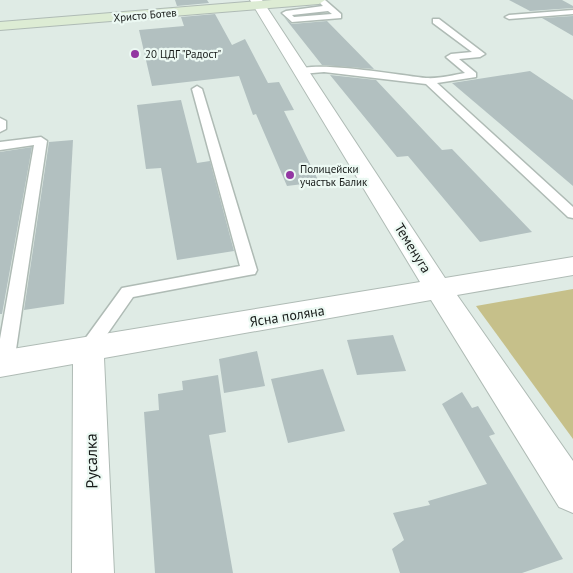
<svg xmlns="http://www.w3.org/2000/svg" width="573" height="573" viewBox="0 0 573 573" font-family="'PT Sans',sans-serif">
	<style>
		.green { fill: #c6c08a }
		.building { fill: #b2c0c0 }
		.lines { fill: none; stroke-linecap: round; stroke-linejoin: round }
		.lane-casing { stroke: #afbbb5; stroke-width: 3 }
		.street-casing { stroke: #afbbb5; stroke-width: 2 }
		.secondary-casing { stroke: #afbbb5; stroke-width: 2 }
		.lane { fill: #fff; fill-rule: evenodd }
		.street { fill: #fff; fill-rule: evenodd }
		.secondary { fill: #ddecd4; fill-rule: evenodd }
		.poi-dot { fill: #9337a2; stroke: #ecf9f3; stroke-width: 2 }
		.labels { text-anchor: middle; stroke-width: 4.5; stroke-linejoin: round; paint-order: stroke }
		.far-street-label { font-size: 11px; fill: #171b19; stroke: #ecf9f3 }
		.far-poi-label { font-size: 11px; fill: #171b19; stroke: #ecf9f3; text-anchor: start }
		.street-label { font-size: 14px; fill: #171b19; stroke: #ecf9f3 }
		.near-street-label { font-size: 16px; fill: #171b19; stroke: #ecf9f3 }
	</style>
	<rect width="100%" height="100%" fill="#dfebe5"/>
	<path class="green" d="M 573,289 L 573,439 L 476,306 Z"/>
	<g class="building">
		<path d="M 175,0 L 207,0 L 209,3 L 177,6 Z"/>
		<path d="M 509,0 L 562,0 L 573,6 L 573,8 L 530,11 Z"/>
		<path d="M 215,14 L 232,45 L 245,39 L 268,83 L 279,82 L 294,110 L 284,111 L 319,182 L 287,186 L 256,114 L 253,115 L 239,76 L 152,86 L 139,30 L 184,26 L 181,17 Z"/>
		<path d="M 573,16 L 573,36 L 542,18 Z"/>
		<path d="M 284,17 L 292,24 L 327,21 L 374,69 L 322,65 Z"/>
		<path d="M 530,71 L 573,100 L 573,186 L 452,83 Z"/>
		<path d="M 330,75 L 376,80 L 442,150 L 452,149 L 532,232 L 480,242 L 408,156 L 397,157 Z"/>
		<path d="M 181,100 L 197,163 L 210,161 L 234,251 L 177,260 L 161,168 L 146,169 L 137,105 Z"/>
		<path d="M 73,140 L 64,304 L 24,310 L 49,142 Z"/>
		<path d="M 32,147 L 2,314 L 0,314 L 0,152 Z"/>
		<path d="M 393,335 L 406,371 L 357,375 L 347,340 Z"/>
		<path d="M 257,351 L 265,386 L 224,393 L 219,359 Z"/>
		<path d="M 323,369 L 345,431 L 288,443 L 271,379 Z"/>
		<path d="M 218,375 L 226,432 L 209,435 L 233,573 L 155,573 L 144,412 L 159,410 L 158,394 L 183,390 L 182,381 Z"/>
		<path d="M 462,392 L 472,408 L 478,406 L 495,434 L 489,436 L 563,559 L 522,573 L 400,573 L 392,549 L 404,540 L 393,513 L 430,505 L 428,501 L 487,484 L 442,404 Z"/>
	</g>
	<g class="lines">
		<g class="lane-casing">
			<g id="lane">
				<path d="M 317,0 L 325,0 L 341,14 L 341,18 L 292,22 L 282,13 L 286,11 L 323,6 ZM 328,11 L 332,14 L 294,17 L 292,15 Z"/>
				<path d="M 573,10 L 573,14 L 509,19 L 505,17 L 509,15 Z"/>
				<path d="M 433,19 L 439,19 L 485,54 L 480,57 L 459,59 L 476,73 L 476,77 L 437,83 L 573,207 L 573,218 L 568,217 L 426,84 L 324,72 L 301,74 L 296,71 C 310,59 403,76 426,78 C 439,79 453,75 465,73 L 446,57 L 451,54 L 472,52 L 433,23 Z"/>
				<path d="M 197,86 L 202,89 L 257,270 L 255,274 L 249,275 L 133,297 L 94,353 L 88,355 L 82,353 L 79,348 L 82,343 L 122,288 L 240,266 L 192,89 Z"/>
				<path d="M 0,118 L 6,121 L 6,129 L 0,132 Z"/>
				<path d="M 41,137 L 47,141 L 14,363 L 12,368 L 5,370 L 0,369 L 0,339 L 34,145 L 0,150 L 0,142 Z"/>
			</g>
		</g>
		<g class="street-casing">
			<path id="street" d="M 250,0 L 262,0 L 445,278 L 573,257 L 573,275 L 457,295 L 573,461 L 573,513 L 559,507 L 431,300 L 104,358 L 114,573 L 72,573 L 73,364 L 0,377 L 0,351 L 420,282 Z"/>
		</g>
		<g class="secondary-casing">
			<path id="secondary" d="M 272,0 L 325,0 L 319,4 L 0,30 L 0,22 Z"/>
		</g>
		<use href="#lane" class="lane"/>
		<use href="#street" class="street"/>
		<use href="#secondary" class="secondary"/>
	</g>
	<g class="poi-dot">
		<circle cx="135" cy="54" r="5"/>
		<circle cx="290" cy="175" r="5"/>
	</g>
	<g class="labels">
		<g class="far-street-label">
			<text transform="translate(145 15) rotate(-5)" y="4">Христо Ботев</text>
		</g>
		<g class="far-poi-label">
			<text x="145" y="58">20 ЦДГ "Радост"</text>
			<text x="300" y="173">Полицейски<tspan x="300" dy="13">участък Балик</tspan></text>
		</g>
		<g class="street-label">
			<text transform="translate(413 248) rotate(58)" y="5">Теменуга</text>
			<text transform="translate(287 316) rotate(-9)" y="5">Ясна поляна</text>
		</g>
		<g class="near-street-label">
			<text transform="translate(91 461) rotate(-91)" y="6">Русалка</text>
		</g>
	</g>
</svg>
